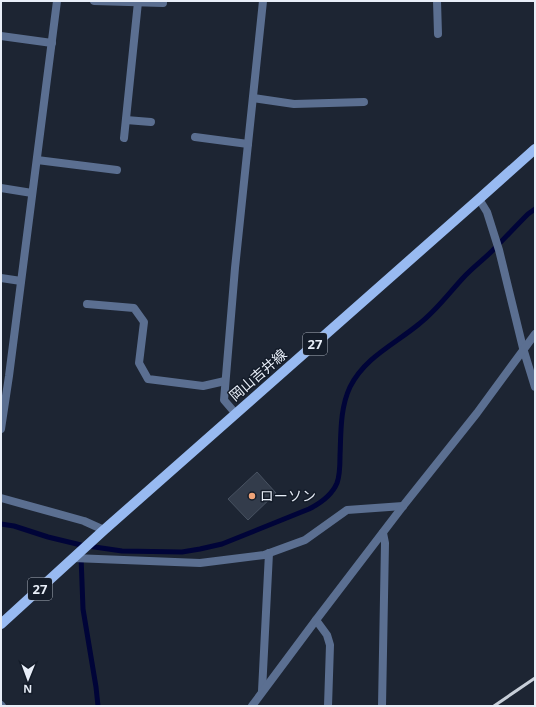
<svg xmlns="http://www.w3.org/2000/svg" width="536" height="707" viewBox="0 0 536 707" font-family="'Open Sans','Noto Sans JP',sans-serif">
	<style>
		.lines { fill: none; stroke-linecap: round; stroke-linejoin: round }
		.stream { stroke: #000438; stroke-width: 5 }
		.building { fill: #333c4b; stroke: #485261 }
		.street { stroke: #5b6f91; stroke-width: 8 }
		.primary { stroke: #98baf1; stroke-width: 10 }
		.rail { stroke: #c7ced8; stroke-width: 3 }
		.poi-dot { fill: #efa378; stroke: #141c29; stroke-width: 1.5 }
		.labels { text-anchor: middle; stroke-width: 3; stroke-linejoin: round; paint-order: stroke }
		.shield { fill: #141c29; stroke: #a8afba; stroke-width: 1 }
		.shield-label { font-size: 13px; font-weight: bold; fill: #e8eef8 }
		.street-label { font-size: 14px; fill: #e8eef8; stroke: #141c29 }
		.poi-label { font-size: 14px; fill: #e8eef8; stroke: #141c29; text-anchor: start }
	</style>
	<rect width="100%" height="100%" fill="#1d2533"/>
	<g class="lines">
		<g class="stream">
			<path d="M 1,524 L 14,526 L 48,537 L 81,545 L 122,551 L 182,552 L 200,549 L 222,544 L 309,509 C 321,503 332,495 337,483 C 340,475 340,464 340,456 C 341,433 340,408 350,387 C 365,357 395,344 419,324 C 436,311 449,293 463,278 C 472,268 483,260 492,251 C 504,239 516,226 528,214 L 535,209"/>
			<path d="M 81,556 L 83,609 L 96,687 L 98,706"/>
		</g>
	</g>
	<path class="building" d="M 257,472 L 276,493 L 248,520 L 228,499 Z"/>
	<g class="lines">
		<g class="street">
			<path d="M 94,1 L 163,3 L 163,1"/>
			<path d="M 437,1 L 438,34"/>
			<path d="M 1,36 L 52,43"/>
			<path d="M 253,98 L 294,104 L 364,102"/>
			<path d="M 126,120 L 151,122"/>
			<path d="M 195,137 L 248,144"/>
			<path d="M 124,138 L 138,2"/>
			<path d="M 37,160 L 117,170"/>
			<path d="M 1,188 L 32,193"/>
			<path d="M 479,199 L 487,212 L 499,250 L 523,348 L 535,387"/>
			<path d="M 1,278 L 21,281"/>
			<path d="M 87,304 L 134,308 L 144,322 L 139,363 L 148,379 L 203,386 L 225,381"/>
			<path d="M 236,414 L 224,400 L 235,268 L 263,1"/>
			<path d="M 1,429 L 9,376 L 57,1"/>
			<path d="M 1,498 L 84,521 L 104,530"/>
			<path d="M 73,558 L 200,563 L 264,555 L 305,540 L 347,510 L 403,506"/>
			<path d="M 316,620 L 327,635 L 330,645 L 328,706"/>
			<path d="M 262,691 L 269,553"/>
			<path d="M 1,705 L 2,706"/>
			<path d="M 252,706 L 316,620 L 403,506 L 477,413 L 535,334"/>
			<path d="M 382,706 L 385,543 L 383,533"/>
		</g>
		<path class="primary" d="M 1,624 L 104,530 L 479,199 L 535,149"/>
		<path class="rail" d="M 494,706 L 535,678"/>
	</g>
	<circle class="poi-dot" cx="252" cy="496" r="4"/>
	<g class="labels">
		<g class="shield">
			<rect x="303" y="333" width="24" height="22" rx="3"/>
			<rect x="28" y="578" width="24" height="22" rx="3"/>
		</g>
		<g class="shield-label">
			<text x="315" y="349">27</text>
			<text x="40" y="594">27</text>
		</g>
		<g class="street-label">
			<text transform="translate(258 375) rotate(-41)" y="5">岡山吉井線</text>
		</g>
		<g class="poi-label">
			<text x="260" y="501">ローソン</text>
		</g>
	</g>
	<rect width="536" height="707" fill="none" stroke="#e8eef8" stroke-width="4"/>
	<g transform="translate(28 679) rotate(181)" stroke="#141c29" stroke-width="3" paint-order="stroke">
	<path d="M0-3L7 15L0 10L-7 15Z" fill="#e8eef8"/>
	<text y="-6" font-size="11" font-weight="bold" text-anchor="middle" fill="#e8eef8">N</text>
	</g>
</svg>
